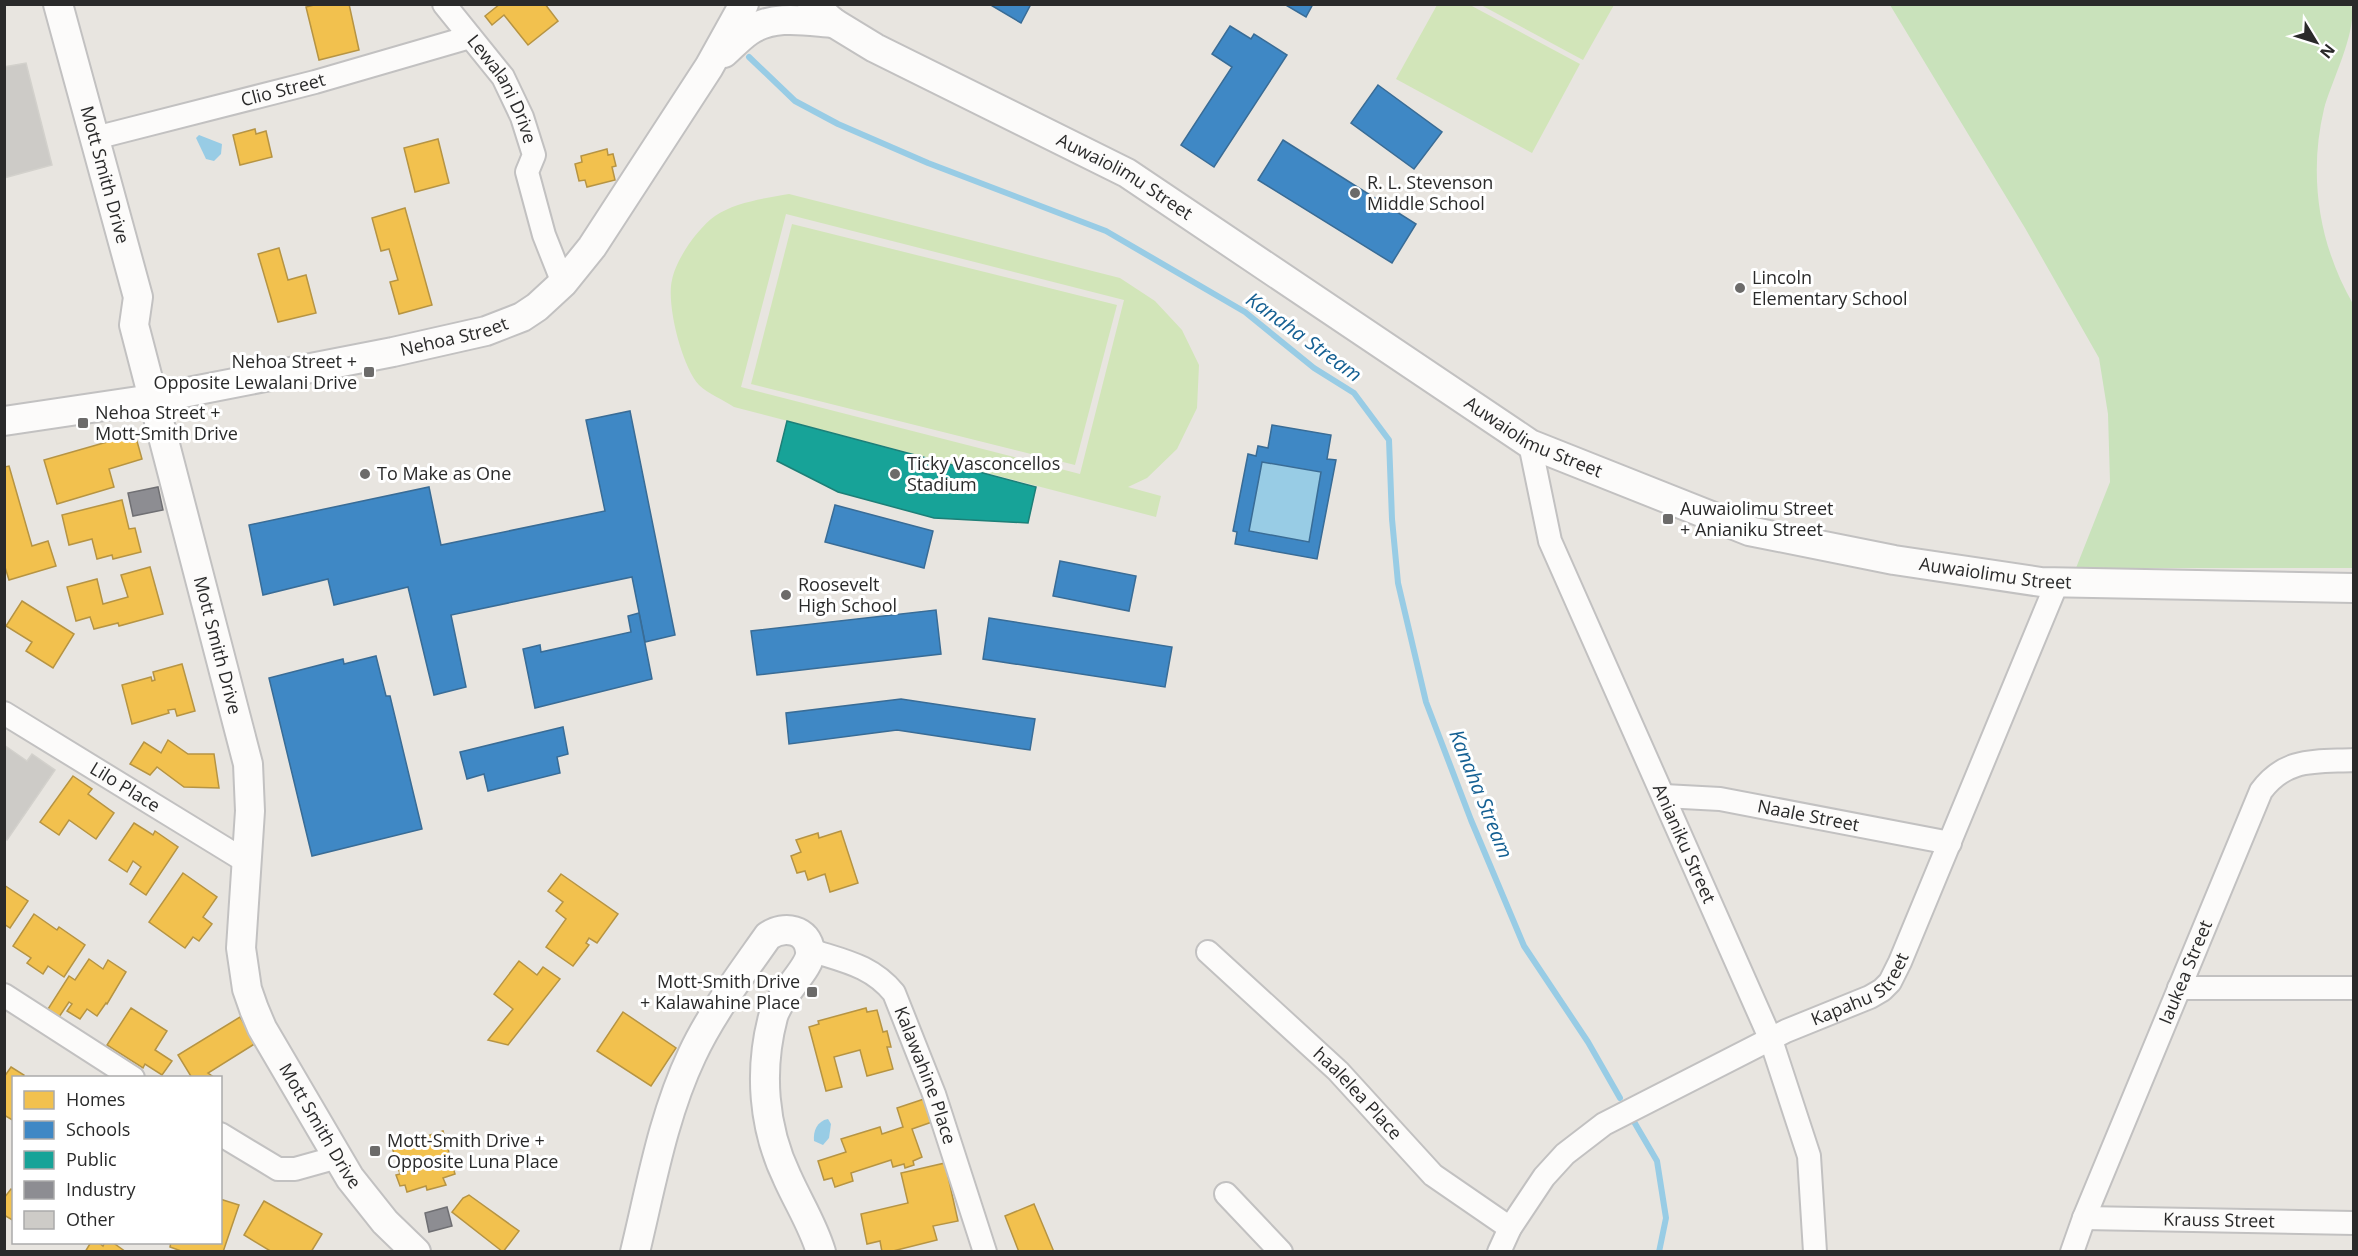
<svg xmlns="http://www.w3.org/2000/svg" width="2358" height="1256" viewBox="0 0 2358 1256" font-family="'Open Sans',sans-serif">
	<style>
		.green { fill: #c9e2bb }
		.pitch { fill: #d2e5b9; fill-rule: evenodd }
		.water { fill: #98cce5 }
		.homes { fill: #f2c14e; stroke: #b69443; stroke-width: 1.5 }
		.schools { fill: #3f88c5; stroke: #396c96; stroke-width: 1.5; fill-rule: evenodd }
		.public { fill: #17a398; stroke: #1d7f77; stroke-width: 1.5 }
		.industry { fill: #8d8d92; stroke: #6f6f73; stroke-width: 1.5 }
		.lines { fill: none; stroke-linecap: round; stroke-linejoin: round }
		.stream { stroke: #98cce5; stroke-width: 6 }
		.building { fill: #cdcbc7; stroke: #d3d1cc; stroke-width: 1.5 }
		.minor-casing { stroke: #c2c1c1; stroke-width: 26 }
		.tertiary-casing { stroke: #c2c1c1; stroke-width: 32 }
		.minor { stroke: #fcfbfa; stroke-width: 22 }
		.tertiary { stroke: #fcfbfa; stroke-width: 28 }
		.poi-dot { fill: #6c6b6a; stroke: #fff; stroke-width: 2 }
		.labels { text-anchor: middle; stroke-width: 6; stroke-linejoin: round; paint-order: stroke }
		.street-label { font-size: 18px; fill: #2a2a2a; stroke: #fff }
		.poi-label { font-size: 18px; fill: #2a2a2a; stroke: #fff; text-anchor: start }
		.water-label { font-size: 20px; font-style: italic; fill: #156093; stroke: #fff }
	</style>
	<rect width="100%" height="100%" fill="#e8e5e0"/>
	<path class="green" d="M 1890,5 L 2351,5 C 2358,30 2331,82 2324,109 C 2308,176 2319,245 2353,304 L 2353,568 L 2076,568 L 2110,482 L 2108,414 L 2099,358 L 2025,228 Z"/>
	<g class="pitch">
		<path d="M 1437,5 L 1470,5 L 1580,64 L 1532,153 L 1396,79 Z"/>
		<path d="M 1481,5 L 1614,5 L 1583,60 Z"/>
		<path d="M 789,194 L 1120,278 L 1155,301 L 1182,330 L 1199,365 L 1197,408 L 1177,449 L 1147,478 L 1128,487 L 1161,496 L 1156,517 L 734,407 C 724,400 708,394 699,385 C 682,367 666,304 672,280 C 676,259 698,228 715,216 C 735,202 766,198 789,194 ZM 786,214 L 1124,300 L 1080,474 L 741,387 Z"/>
		<path d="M 792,224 L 1117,305 L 1075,465 L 751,384 Z"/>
	</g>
	<g class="water">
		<path d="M 199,135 L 222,144 L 221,154 L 214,161 L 206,159 L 196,138 Z"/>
		<path d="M 1262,462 L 1321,472 L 1309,542 L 1249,531 Z"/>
		<path d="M 828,1119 L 831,1124 L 829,1138 L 823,1145 L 814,1141 C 813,1131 817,1121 828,1119 Z"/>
	</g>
	<g class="homes">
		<path d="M 318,4 L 349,4 L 359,50 L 319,60 L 306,7 Z"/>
		<path d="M 500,4 L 545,4 L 558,21 L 528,45 L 504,15 L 492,25 L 485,16 Z"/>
		<path d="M 255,129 L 256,134 L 266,131 L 272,157 L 240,165 L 233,135 Z"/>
		<path d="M 438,139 L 449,183 L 415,192 L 404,148 Z"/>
		<path d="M 607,149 L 608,155 L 613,154 L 616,166 L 612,167 L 615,180 L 587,187 L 585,180 L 579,181 L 575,164 L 582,162 L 581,156 Z"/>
		<path d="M 405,208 L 432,305 L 399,314 L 390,282 L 398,280 L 389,249 L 381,251 L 372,218 Z"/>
		<path d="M 279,248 L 288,280 L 306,275 L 316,313 L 278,322 L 258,254 Z"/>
		<path d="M 135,434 L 142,459 L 109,469 L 114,487 L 57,504 L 44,460 Z"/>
		<path d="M 9,466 L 32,546 L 48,541 L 56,566 L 9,580 L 4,564 L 4,467 Z"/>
		<path d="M 122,500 L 129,529 L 135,528 L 141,552 L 113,559 L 112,555 L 97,559 L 92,539 L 69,545 L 62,515 Z"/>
		<path d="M 150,567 L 163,614 L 119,626 L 118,623 L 94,629 L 90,617 L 76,621 L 67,587 L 97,579 L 103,604 L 128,597 L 121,575 Z"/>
		<path d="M 22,601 L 74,634 L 53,668 L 26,651 L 32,642 L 6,626 Z"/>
		<path d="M 182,664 L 195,711 L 177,716 L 175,709 L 168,710 L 169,713 L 132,724 L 122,685 L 151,677 L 152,681 L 155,680 L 153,672 Z"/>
		<path d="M 168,740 L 188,754 L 214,754 L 219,788 L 184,787 L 157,767 L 150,775 L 130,764 L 144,742 L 161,753 Z"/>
		<path d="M 73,776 L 92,789 L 88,794 L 114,813 L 96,839 L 69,820 L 59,835 L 40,822 Z"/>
		<path d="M 134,823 L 153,835 L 155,831 L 178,847 L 146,895 L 130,884 L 141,867 L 133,861 L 127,872 L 109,860 Z"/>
		<path d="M 841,831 L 858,883 L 830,892 L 825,874 L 808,880 L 805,871 L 797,873 L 791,856 L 801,852 L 796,840 L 818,833 L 819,838 Z"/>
		<path d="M 183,873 L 217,897 L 203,917 L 212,924 L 199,941 L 193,937 L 185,948 L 149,922 Z"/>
		<path d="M 561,874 L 618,914 L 597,943 L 589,938 L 586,943 L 589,945 L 573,966 L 546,947 L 566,919 L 556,911 L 563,902 L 548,891 Z"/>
		<path d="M 4,885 L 28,901 L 10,928 L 4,924 Z"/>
		<path d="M 34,914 L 57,930 L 59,927 L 85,945 L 64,977 L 48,966 L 43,974 L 27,963 L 31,958 L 13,946 Z"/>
		<path d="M 89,959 L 103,969 L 108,960 L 126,972 L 107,1004 L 106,1003 L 97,1016 L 87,1009 L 80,1019 L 67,1011 L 72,1004 L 69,1002 L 59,1017 L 48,1009 L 69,976 L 75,980 Z"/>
		<path d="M 519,961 L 537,975 L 543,967 L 560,979 L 508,1045 L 488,1040 L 513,1009 L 494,994 Z"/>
		<path d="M 131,1008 L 167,1031 L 155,1050 L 172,1061 L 162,1075 L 145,1064 L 143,1068 L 107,1045 Z"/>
		<path d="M 866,1008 L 867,1012 L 877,1010 L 883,1032 L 887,1031 L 891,1047 L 887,1047 L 893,1069 L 867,1076 L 860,1050 L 834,1057 L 842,1087 L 826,1091 L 809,1027 L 819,1024 L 818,1021 Z"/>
		<path d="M 623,1012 L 676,1048 L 651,1086 L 597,1051 Z"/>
		<path d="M 240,1017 L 256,1043 L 208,1073 L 215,1078 L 192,1078 L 178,1055 Z"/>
		<path d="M 11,1067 L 24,1075 L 23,1078 L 14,1078 L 14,1121 L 4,1115 L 4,1077 Z"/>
		<path d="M 924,1099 L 932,1122 L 912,1129 L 922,1157 L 913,1161 L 914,1165 L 905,1168 L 904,1164 L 893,1167 L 891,1160 L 851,1173 L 853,1181 L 835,1187 L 832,1178 L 824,1180 L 818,1161 L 846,1152 L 841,1139 L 880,1127 L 882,1134 L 903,1127 L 897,1108 Z"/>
		<path d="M 443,1131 L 455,1174 L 443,1178 L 446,1185 L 427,1190 L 426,1186 L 407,1192 L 405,1185 L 400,1186 L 396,1175 L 400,1174 L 392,1147 Z"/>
		<path d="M 945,1163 L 958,1221 L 933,1226 L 937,1240 L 889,1252 L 882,1252 L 880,1241 L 867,1244 L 861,1214 L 908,1203 L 901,1173 Z"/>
		<path d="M 11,1189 L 14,1191 L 14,1221 L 4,1215 L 4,1198 Z"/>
		<path d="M 469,1195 L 519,1231 L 503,1252 L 452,1212 L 463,1198 Z"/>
		<path d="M 220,1199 L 239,1205 L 223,1252 L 184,1252 L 170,1247 L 171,1242 L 220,1242 Z"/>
		<path d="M 264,1201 L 322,1234 L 311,1252 L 272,1252 L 244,1235 Z"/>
		<path d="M 1034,1204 L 1054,1252 L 1019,1252 L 1005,1216 Z"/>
		<path d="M 91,1242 L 98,1242 L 103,1246 L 105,1242 L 112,1242 L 126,1252 L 85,1252 Z"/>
	</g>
	<g class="schools">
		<path d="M 989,4 L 1031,4 L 1021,23 Z"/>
		<path d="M 1284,4 L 1313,4 L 1306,17 Z"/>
		<path d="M 1230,26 L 1251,39 L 1254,34 L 1287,55 L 1214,167 L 1181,145 L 1232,67 L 1212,54 Z"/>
		<path d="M 1378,85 L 1442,132 L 1414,169 L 1351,123 Z"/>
		<path d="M 1283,140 L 1416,224 L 1392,263 L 1258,180 Z"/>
		<path d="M 630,411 L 675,635 L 645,642 L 632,577 L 451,615 L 466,687 L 434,695 L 408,587 L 334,605 L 328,579 L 263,595 L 249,525 L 429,487 L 441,545 L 605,511 L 586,420 Z"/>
		<path d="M 1272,425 L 1331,435 L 1327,459 L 1336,460 L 1317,559 L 1235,544 L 1237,532 L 1233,531 L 1248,454 L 1256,456 L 1258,446 L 1268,448 ZM 1262,462 L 1321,472 L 1309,542 L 1249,531 Z"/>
		<path d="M 835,505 L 933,531 L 924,568 L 825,542 Z"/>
		<path d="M 1060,561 L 1136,576 L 1129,611 L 1053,596 Z"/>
		<path d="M 936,610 L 941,654 L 757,675 L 751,631 Z"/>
		<path d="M 639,613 L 652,679 L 535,708 L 523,649 L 540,645 L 541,652 L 631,632 L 628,616 Z"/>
		<path d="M 989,618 L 1172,647 L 1165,687 L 983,659 Z"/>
		<path d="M 376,656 L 386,696 L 390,696 L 422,829 L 312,856 L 269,678 L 343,659 L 344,664 Z"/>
		<path d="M 901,699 L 1035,719 L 1030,750 L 897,730 L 789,744 L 786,713 Z"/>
		<path d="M 563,727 L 568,754 L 557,757 L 560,773 L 488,791 L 484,774 L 467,779 L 460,752 Z"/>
	</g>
	<path class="public" d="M 787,421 L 1036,487 L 1028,523 L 934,518 L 838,492 L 777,461 Z"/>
	<g class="industry">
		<path d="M 158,487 L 163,510 L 133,516 L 128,493 Z"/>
		<path d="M 447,1207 L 452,1226 L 429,1232 L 425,1213 Z"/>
	</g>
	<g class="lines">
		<g class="stream">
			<path d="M 749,57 L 795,101 L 838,124 L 928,163 L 1106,231 L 1245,312 L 1314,368 L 1354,393 L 1389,440 L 1392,519 L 1398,583 L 1426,702 L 1471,820 L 1524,946 L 1588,1042 L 1620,1098"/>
			<path d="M 1633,1120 L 1657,1161 L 1666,1218 L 1659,1252"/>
		</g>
	</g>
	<g class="building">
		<path d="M 26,63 L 52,165 L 4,178 L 4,67 Z"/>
		<path d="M 4,745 L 27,761 L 32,754 L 55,770 L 7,840 L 4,838 Z"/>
	</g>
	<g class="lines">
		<g class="minor-casing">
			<g id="minor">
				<path id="s1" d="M 444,4 L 503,77 L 522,117 L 534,155 L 527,172 L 544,235 L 563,283"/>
				<path id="s2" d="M 95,138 L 315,82 L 470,37"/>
				<path id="s3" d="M 1530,444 L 1550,541 L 1771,1040 L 1809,1156 L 1815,1252"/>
				<path id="s4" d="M 4,713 L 247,862"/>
				<path id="s5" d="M 1664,796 L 1720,799 L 1950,843"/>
				<path id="s6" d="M 810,950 C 843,961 871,965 894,993 L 934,1094 L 985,1252"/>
				<path id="s7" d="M 1208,952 L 1338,1071 L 1433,1175 L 1510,1228"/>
				<path d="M 2179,988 L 2354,988"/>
				<path d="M 4,995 L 133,1078"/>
				<path d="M 220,1134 L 278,1169 L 295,1169 L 338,1157"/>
				<path d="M 1226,1194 L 1281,1252"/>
				<path id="s8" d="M 2084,1218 L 2354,1223"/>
				<path id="s9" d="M 1499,1252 L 1510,1228 L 1544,1177 L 1565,1154 L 1604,1124 L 1786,1031 L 1870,997 L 1882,990 L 1890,982 L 1900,962 L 2057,583"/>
				<path id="s10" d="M 2072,1252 L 2084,1218 L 2261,791 C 2286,757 2316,762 2354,760"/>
			</g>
		</g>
		<g class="tertiary-casing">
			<g id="tertiary">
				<path id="s11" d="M 58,4 L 138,297 L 134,325 L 248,764 L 250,811 L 241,948 L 247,989 L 254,1009 L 262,1028 L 350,1178 L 385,1222 L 416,1252"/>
				<path id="s12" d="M 812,4 L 834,23 L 875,48 L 1127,173 L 1530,444 L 1749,531 L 1894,560 L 2041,582 L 2354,588"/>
				<path d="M 724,53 C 732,46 740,37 749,31 C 774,14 806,21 834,23"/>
				<path id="s13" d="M 4,421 L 152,399 L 393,352 L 486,331 L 522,317 L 537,307 L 563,283 L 592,247 L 709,67 L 744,4"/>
				<path d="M 635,1252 C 651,1186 663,1116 692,1055 C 711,1014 742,973 768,936 C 784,925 808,929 810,951 C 812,968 779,994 773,1017 C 759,1070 763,1127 787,1177 C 798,1202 813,1225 821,1252"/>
			</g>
		</g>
		<use href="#minor" class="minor"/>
		<use href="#tertiary" class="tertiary"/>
	</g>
	<g class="poi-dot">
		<circle cx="1355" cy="193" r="6"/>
		<circle cx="1740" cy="288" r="6"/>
		<rect x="363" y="366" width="12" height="12" rx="3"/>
		<rect x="77" y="417" width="12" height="12" rx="3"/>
		<circle cx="365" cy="474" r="6"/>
		<circle cx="895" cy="474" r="6"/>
		<rect x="1662" y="513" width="12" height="12" rx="3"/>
		<circle cx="786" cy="595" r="6"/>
		<rect x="806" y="986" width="12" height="12" rx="3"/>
		<rect x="369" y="1145" width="12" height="12" rx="3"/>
	</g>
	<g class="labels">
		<g class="street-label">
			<text dy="6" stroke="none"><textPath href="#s2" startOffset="194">Clio Street</textPath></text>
			<text dy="6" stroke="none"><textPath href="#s1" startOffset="104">Lewalani Drive</textPath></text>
			<text dy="6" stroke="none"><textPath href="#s11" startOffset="177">Mott Smith Drive</textPath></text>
			<text dy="6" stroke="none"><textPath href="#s12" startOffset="358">Auwaiolimu Street</textPath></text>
			<text dy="6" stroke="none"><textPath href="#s13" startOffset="458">Nehoa Street</textPath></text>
			<text dy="6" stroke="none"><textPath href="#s12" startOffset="844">Auwaiolimu Street</textPath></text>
			<text dy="6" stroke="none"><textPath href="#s12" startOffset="1330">Auwaiolimu Street</textPath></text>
			<text dy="6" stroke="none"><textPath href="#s11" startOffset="663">Mott Smith Drive</textPath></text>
			<text dy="6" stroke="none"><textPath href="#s4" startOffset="142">Lilo Place</textPath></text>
			<text dy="6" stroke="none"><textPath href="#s5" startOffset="146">Naale Street</textPath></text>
			<text dy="6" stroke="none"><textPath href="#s3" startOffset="430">Anianiku Street</textPath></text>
			<text dy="6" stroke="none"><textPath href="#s10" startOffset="302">Iaukea Street</textPath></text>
			<text dy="6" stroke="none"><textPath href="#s9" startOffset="460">Kapahu Street</textPath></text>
			<text dy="6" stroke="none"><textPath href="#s6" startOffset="184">Kalawahine Place</textPath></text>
			<text dy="6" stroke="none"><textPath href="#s7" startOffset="206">haalelea Place</textPath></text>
			<text dy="6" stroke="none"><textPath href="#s11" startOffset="1167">Mott Smith Drive</textPath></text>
			<text dy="6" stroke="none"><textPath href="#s8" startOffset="135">Krauss Street</textPath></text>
		</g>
		<g class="poi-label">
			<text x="1367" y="189">R. L. Stevenson<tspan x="1367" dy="21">Middle School</tspan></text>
			<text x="1752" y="284">Lincoln<tspan x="1752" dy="21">Elementary School</tspan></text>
			<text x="357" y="368" text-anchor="end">Nehoa Street +<tspan x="357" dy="21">Opposite Lewalani Drive</tspan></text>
			<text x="95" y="419">Nehoa Street +<tspan x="95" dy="21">Mott-Smith Drive</tspan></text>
			<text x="907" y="470">Ticky Vasconcellos<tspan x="907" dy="21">Stadium</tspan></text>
			<text x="377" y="480">To Make as One</text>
			<text x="1680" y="515">Auwaiolimu Street<tspan x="1680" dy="21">+ Anianiku Street</tspan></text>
			<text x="798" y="591">Roosevelt<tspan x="798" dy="21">High School</tspan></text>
			<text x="800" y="988" text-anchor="end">Mott-Smith Drive<tspan x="800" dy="21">+ Kalawahine Place</tspan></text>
			<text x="387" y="1147">Mott-Smith Drive +<tspan x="387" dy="21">Opposite Luna Place</tspan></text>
		</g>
		<g class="water-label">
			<text transform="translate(1304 337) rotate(36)" y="7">Kanaha Stream</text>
			<text transform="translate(1481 794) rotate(68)" y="7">Kanaha Stream</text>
		</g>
	</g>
	<rect width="2358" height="1256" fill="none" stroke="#2a2a2a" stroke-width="12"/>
	<rect x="12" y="1076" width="210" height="168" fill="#ffffff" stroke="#aaaaaa" stroke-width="1.5"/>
	<rect x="24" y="1091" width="30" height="18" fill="#f2c14e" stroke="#aaaaaa" stroke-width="1.5"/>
	<text x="66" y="1106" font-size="18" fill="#2a2a2a">Homes</text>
	<rect x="24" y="1121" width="30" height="18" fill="#3f88c5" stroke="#aaaaaa" stroke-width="1.5"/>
	<text x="66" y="1136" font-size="18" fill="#2a2a2a">Schools</text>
	<rect x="24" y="1151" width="30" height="18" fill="#17a398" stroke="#aaaaaa" stroke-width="1.5"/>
	<text x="66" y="1166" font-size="18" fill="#2a2a2a">Public</text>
	<rect x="24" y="1181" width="30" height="18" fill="#8d8d92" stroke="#aaaaaa" stroke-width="1.5"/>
	<text x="66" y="1196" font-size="18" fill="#2a2a2a">Industry</text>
	<rect x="24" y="1211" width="30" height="18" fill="#cdcbc7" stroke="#aaaaaa" stroke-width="1.5"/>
	<text x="66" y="1226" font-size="18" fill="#2a2a2a">Other</text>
	<g transform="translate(2316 42) rotate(128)" stroke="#ffffff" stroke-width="4.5" paint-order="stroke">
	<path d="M0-4.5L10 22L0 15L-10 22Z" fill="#2a2a2a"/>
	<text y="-9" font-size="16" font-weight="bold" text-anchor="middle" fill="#2a2a2a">N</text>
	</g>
</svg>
